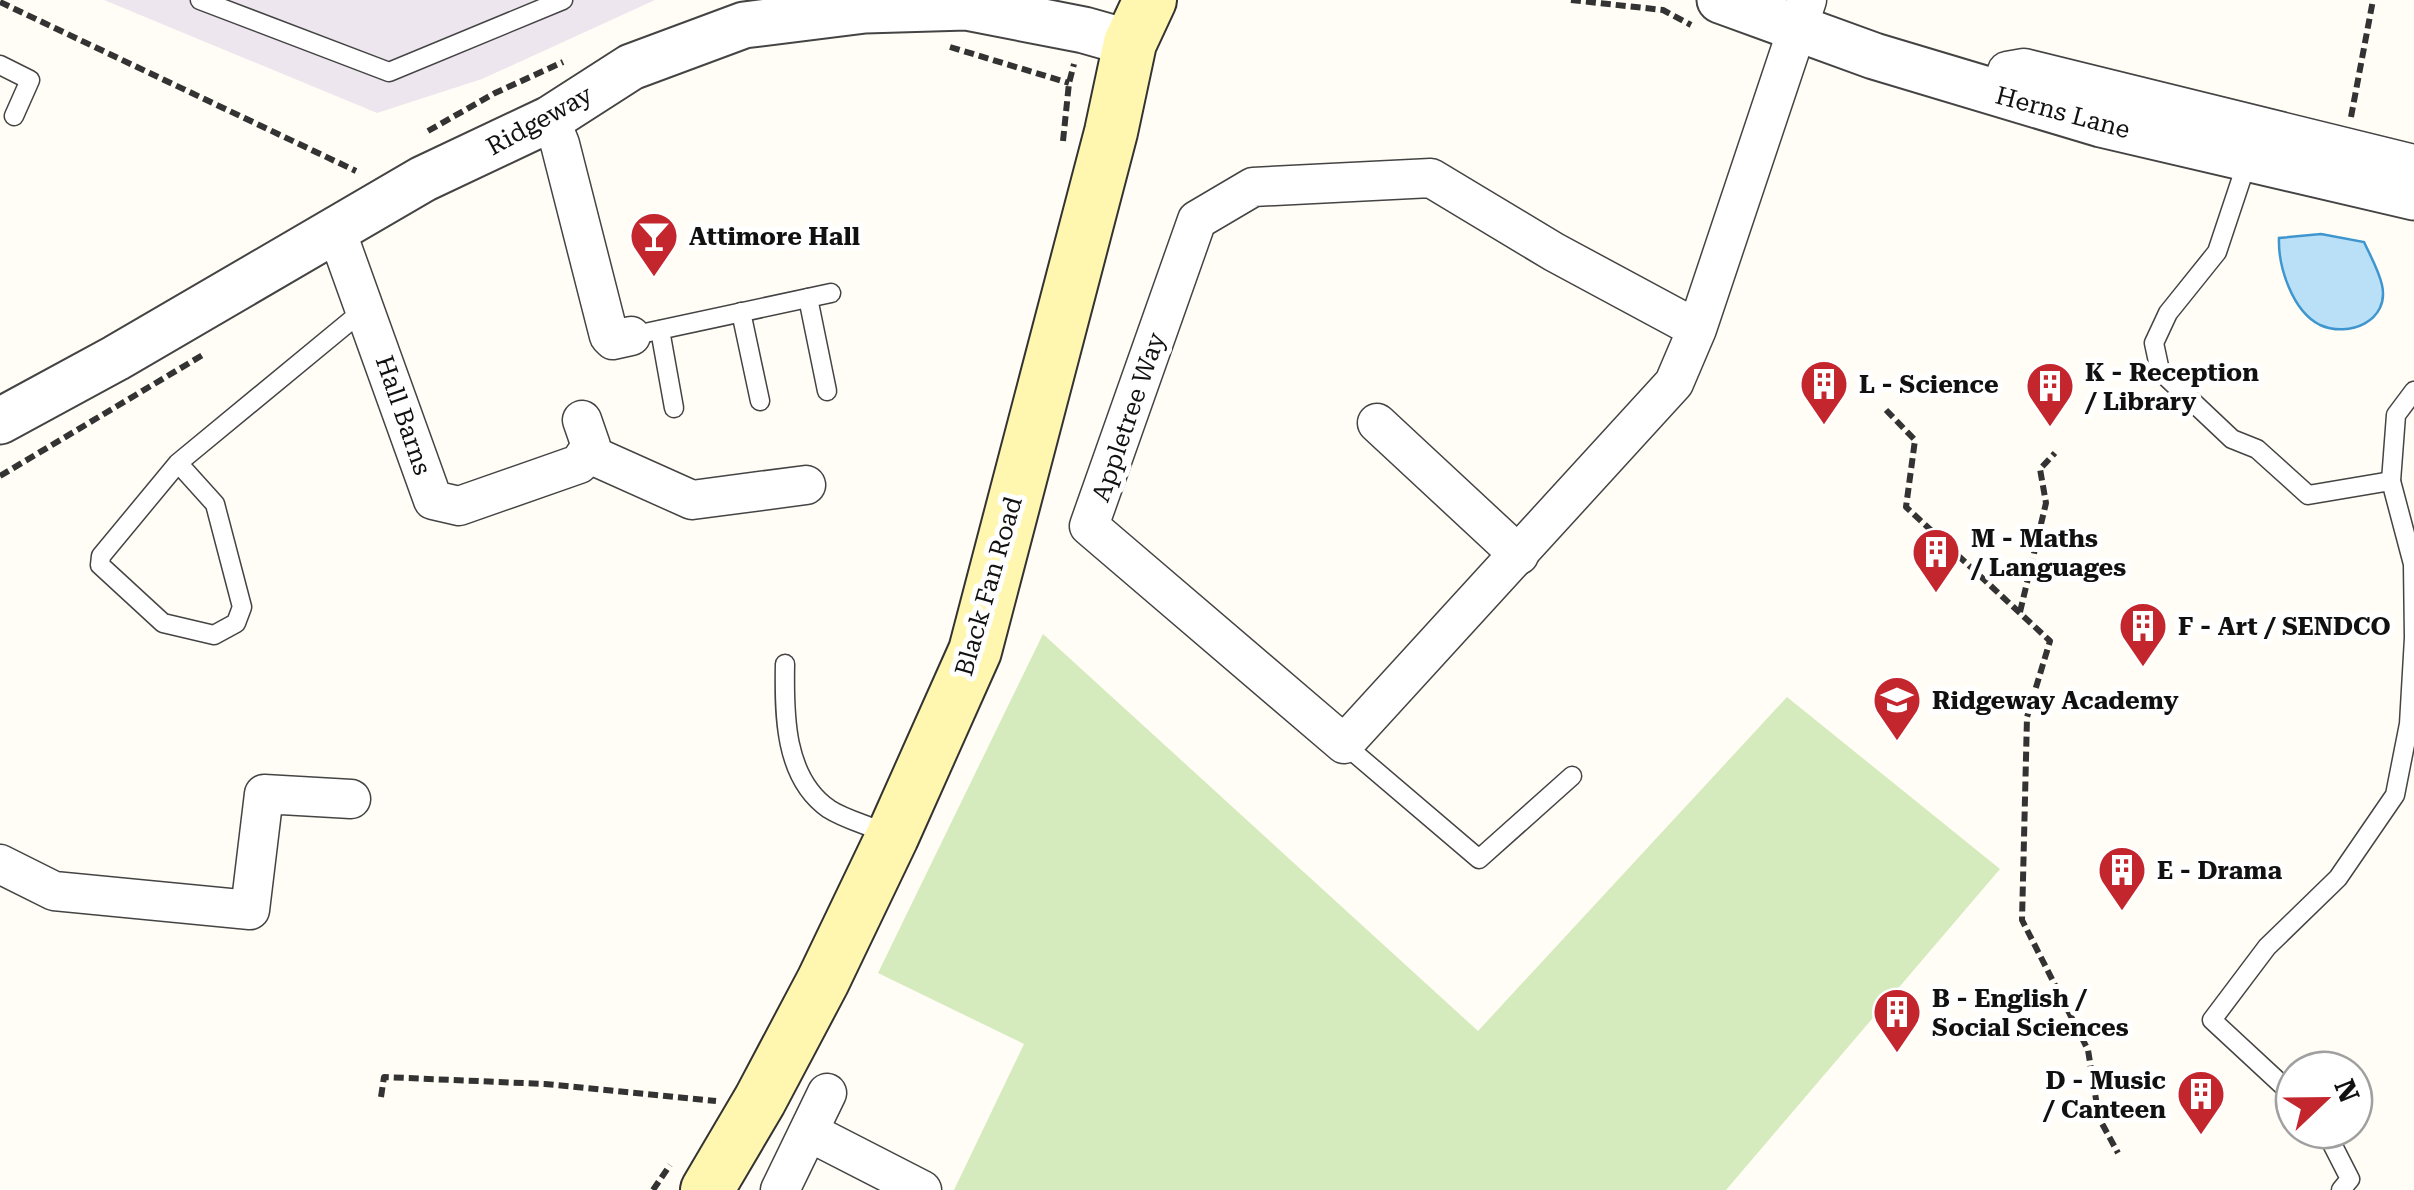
<svg xmlns="http://www.w3.org/2000/svg" width="2414" height="1190" viewBox="0 0 2414 1190" font-family="'Roboto Serif',serif">
	<style>
		.industrial { fill: #eee6ef }
		.green { fill: #d5ebbd }
		.water { fill: #b9e0f7; stroke: #3f96cf; stroke-width: 2.5 }
		.lines { fill: none; stroke-linecap: round; stroke-linejoin: round }
		.service-casing { stroke: #444; stroke-width: 21 }
		.minor-casing { stroke: #444; stroke-width: 41 }
		.tertiary-casing { stroke: #444; stroke-width: 49 }
		.secondary-casing { stroke: #333; stroke-width: 56 }
		.path { stroke: #333; stroke-width: 6; stroke-dasharray: 10 5; stroke-linecap: butt }
		.service { stroke: #fff; stroke-width: 18 }
		.minor { stroke: #fff; stroke-width: 38 }
		.tertiary { stroke: #fff; stroke-width: 45 }
		.secondary { stroke: #fff6b0; stroke-width: 52 }
		.labels { text-anchor: middle; stroke-width: 10; stroke-linejoin: round; paint-order: stroke }
		.street-label { font-size: 25px; fill: #111; stroke: #fff }
		.poi-label { font-size: 25px; font-weight: bold; fill: #111; stroke: #fff; text-anchor: start }
	</style>
	<rect width="100%" height="100%" fill="#fffdf5"/>
	<path class="industrial" d="M 104,0 L 655,0 L 482,79 L 377,113 Z"/>
	<path class="green" d="M 1043,634 L 1478,1031 L 1787,697 L 2000,869 L 1726,1190 L 954,1190 L 1024,1044 L 878,973 Z"/>
	<path class="water" d="M 2321,234 L 2364,242 C 2370,255 2379,271 2382,285 C 2390,321 2349,338 2320,325 C 2292,311 2278,266 2279,238 Z"/>
	<g class="lines">
		<g class="service-casing">
			<g id="service">
				<path d="M 200,0 L 389,72 L 563,0"/>
				<path d="M 0,65 L 30,80 L 14,116"/>
				<path d="M 2248,159 L 2217,252 L 2168,313 L 2154,343 L 2160,371 L 2232,439 L 2257,449 L 2308,495 L 2391,481"/>
				<path d="M 808,298 L 827,391"/>
				<path d="M 741,312 L 760,401"/>
				<path d="M 660,330 L 674,408"/>
				<path d="M 631,336 L 831,293"/>
				<path d="M 178,463 L 215,504 L 242,607 L 236,623 L 214,635 L 163,623 L 100,565 L 101,556 L 178,463 L 366,308"/>
				<path d="M 785,664 C 784,714 784,778 829,809 C 846,820 869,825 887,834"/>
				<path d="M 1344,744 L 1479,859 L 1572,776"/>
				<path d="M 2294,1096 L 2212,1020 L 2267,947 L 2338,878 L 2395,795 L 2409,724 L 2414,638 L 2413,564 L 2391,481 L 2396,415 L 2414,391"/>
				<path d="M 2325,1130 L 2350,1179 L 2341,1190"/>
			</g>
		</g>
		<g class="minor-casing">
			<g id="minor">
				<path d="M 2000,95 L 2007,71 L 2024,68 L 2414,164"/>
				<path d="M 550,119 L 560,144 L 609,336 L 613,340 L 631,336"/>
				<path d="M 336,230 L 433,500 L 459,506 L 579,464 L 591,446 L 582,420"/>
				<path d="M 1697,329 L 1554,252 L 1431,178 L 1253,187 L 1197,220 L 1089,526 L 1344,744 L 1674,383 L 1697,329 L 1807,0"/>
				<path d="M 1377,423 L 1519,555"/>
				<path d="M 587,453 L 692,500 L 806,485"/>
				<path d="M 0,864 L 54,891 L 250,910 L 264,794 L 351,799"/>
				<path d="M 809,1132 L 922,1190"/>
				<path d="M 780,1190 L 827,1093"/>
			</g>
		</g>
		<g class="tertiary-casing">
			<g id="tertiary">
				<path d="M 1720,0 L 1874,56 L 2101,124 L 2414,197"/>
				<path d="M 0,421 L 116,358 L 423,179 L 550,119 L 631,67 L 744,25 L 865,10 L 966,7 L 1084,30 L 1130,43"/>
			</g>
		</g>
		<g class="secondary-casing">
			<path id="secondary" d="M 707,1190 L 760,1100 L 823,981 L 892,837 L 975,651 L 1111,132 L 1130,43 L 1150,0"/>
		</g>
		<g class="path">
			<path d="M 1571,0 L 1663,10 L 1691,25"/>
			<path d="M 0,2 L 356,171"/>
			<path d="M 950,47 L 1069,83"/>
			<path d="M 2351,117 L 2373,0"/>
			<path d="M 428,131 L 495,93 L 563,62"/>
			<path d="M 1063,141 L 1069,83 L 1074,64"/>
			<path d="M 1886,410 L 1915,440 L 1906,507 L 2050,641 L 2027,717 L 2022,920 L 2088,1050 L 2099,1118 L 2118,1153"/>
			<path d="M 0,476 L 206,353"/>
			<path d="M 2020,612 L 2046,503 L 2040,469 L 2055,453"/>
			<path d="M 381,1097 L 384,1077 L 545,1084 L 716,1101"/>
			<path d="M 653,1190 L 670,1165"/>
		</g>
		<use href="#service" class="service"/>
		<use href="#minor" class="minor"/>
		<use href="#tertiary" class="tertiary"/>
		<use href="#secondary" class="secondary"/>
	</g>
	<defs>
		<g id="bar-pin" transform="scale(2.5)"><path d="M0 17L-7.5 6A9.5 9.5 0 1 1 7.5 6Z" fill="#c4262e" stroke="#fff"/><path d="M-6-5H6L.8 .8V4.5H3.5V6h-7V4.5H-.8V.8Z" fill="#fff"/></g>
		<g id="building-pin" transform="scale(2.5)"><path d="M0 17L-7.5 6A9.5 9.5 0 1 1 7.5 6Z" fill="#c4262e" stroke="#fff"/><path d="M-4-6H4V6H1V3H-1V6H-4ZM-2.5-4.3h1.7v1.8h-1.7ZM.8-4.3h1.7v1.8H.8ZM-2.5-1h1.7V.8h-1.7ZM.8-1h1.7V.8H.8Z" fill="#fff"/></g>
		<g id="school-pin" transform="scale(2.5)"><path d="M0 17L-7.5 6A9.5 9.5 0 1 1 7.5 6Z" fill="#c4262e" stroke="#fff"/><path d="M0-5L7-2L0 1L-7-2ZM-4 1L0 2.5L4 1V4Q0 6-4 4Z" fill="#fff"/></g>
	</defs>
	<g fill-rule="evenodd">
		<use href="#bar-pin" x="654" y="236"/>
		<use href="#building-pin" x="1824" y="384"/>
		<use href="#building-pin" x="2050" y="386"/>
		<use href="#building-pin" x="1936" y="552"/>
		<use href="#building-pin" x="2143" y="626"/>
		<use href="#school-pin" x="1897" y="700"/>
		<use href="#building-pin" x="2122" y="870"/>
		<use href="#building-pin" x="1897" y="1012"/>
		<use href="#building-pin" x="2201" y="1094"/>
	</g>
	<g class="labels">
		<g class="street-label">
			<text transform="translate(2063 112) rotate(15)" y="9">Herns Lane</text>
			<text transform="translate(539 120) rotate(-29)" y="9">Ridgeway</text>
			<text transform="translate(404 415) rotate(71)" y="9">Hall Barns</text>
			<text transform="translate(1128 417) rotate(-71)" y="9">Appletree Way</text>
			<text transform="translate(988 586) rotate(-74)" y="9">Black Fan Road</text>
		</g>
		<g class="poi-label">
			<text x="689" y="245">Attimore Hall</text>
			<text x="2085" y="381">K - Reception<tspan x="2085" dy="29">/ Library</tspan></text>
			<text x="1859" y="393">L - Science</text>
			<text x="1971" y="547">M - Maths<tspan x="1971" dy="29">/ Languages</tspan></text>
			<text x="2178" y="635">F - Art / SENDCO</text>
			<text x="1932" y="709">Ridgeway Academy</text>
			<text x="2157" y="879">E - Drama</text>
			<text x="1932" y="1007">B - English /<tspan x="1932" dy="29">Social Sciences</tspan></text>
			<text x="2166" y="1089" text-anchor="end">D - Music<tspan x="2166" dy="29">/ Canteen</tspan></text>
		</g>
	</g>
	<g transform="translate(2324 1100) rotate(68)"><circle r="48" fill="#ffffff" stroke="#a0a0a0" stroke-width="2.5"/>
	<path d="M0-8L18 38L0 25L-18 38Z" fill="#c4262e"/>
	<text y="-15" font-size="28" font-weight="bold" text-anchor="middle" fill="#111111">N</text>
	</g>
</svg>
